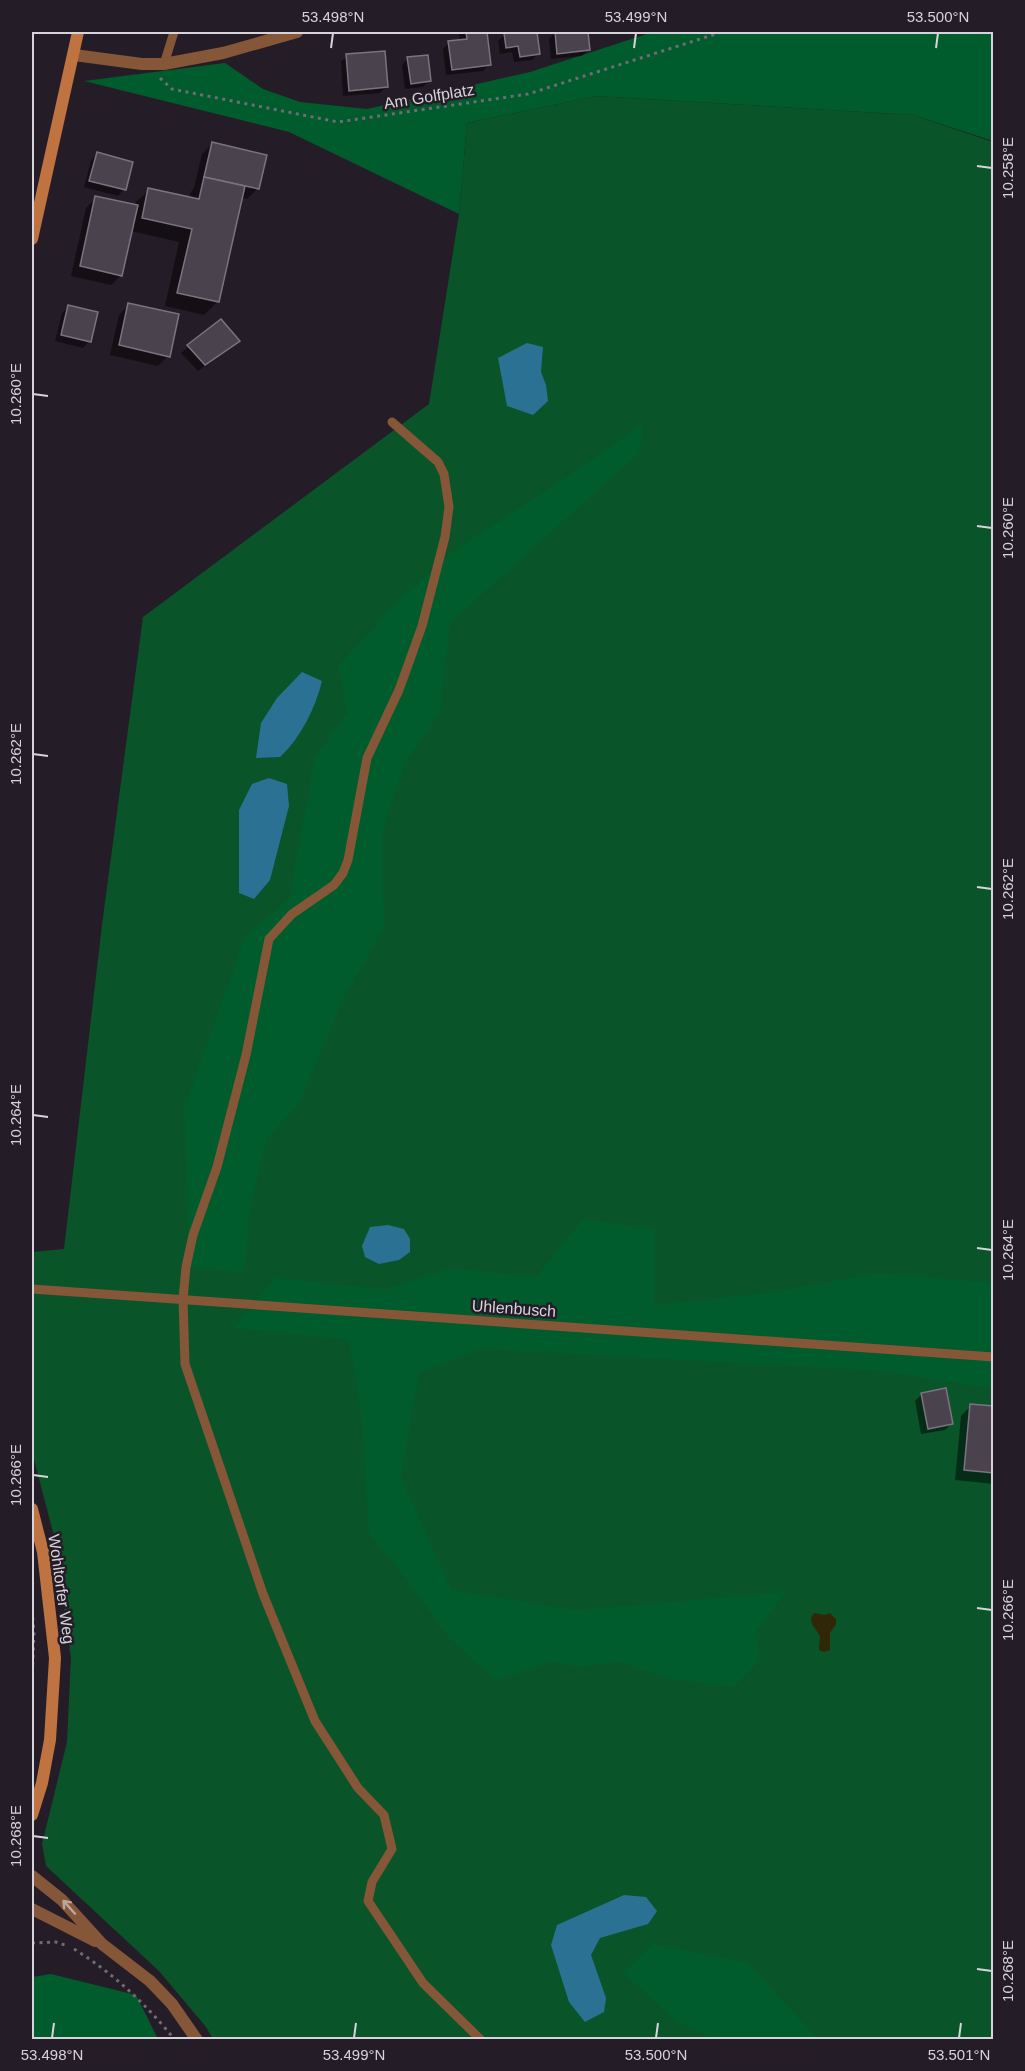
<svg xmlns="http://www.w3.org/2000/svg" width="1025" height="2071" viewBox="0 0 1025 2071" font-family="Helvetica,sans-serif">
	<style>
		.green { fill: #0a542a }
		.forest { fill: #005c2c }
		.sand { fill: #2f2706 }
		.water { fill: #2a7194 }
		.shadow { fill: #0007; fill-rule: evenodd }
		.building { fill: #4a434e; stroke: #7b737f; stroke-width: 1.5 }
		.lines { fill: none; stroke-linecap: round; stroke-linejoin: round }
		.path { stroke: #716b74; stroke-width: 3; stroke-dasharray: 3 4.5; stroke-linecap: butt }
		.service { stroke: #855637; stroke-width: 9 }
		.minor { stroke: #855637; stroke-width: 12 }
		.tertiary { stroke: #855637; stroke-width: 12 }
		.secondary { stroke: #be7340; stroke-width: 12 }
		.oneway { stroke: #baa7a1 }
		.ticks { fill: none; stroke: #d7d3da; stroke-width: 2 }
		.labels { text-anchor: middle; stroke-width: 5; stroke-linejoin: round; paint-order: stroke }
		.street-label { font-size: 16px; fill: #d7d3da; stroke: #241d27 }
		.neatline { fill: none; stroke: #d7d3da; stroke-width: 2 }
		.ticks-label { font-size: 15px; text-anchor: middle; fill: #d7d3da }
	</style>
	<rect width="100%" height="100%" fill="#241d27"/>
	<path class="green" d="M 596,96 L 913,115 L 993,142 L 993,2039 L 213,2039 L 206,2027 L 159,1971 L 46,1866 L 42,1844 L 67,1742 L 71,1658 L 54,1536 L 32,1452 L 32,1252 L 64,1249 L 102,925 L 143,617 L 429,404 L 459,214 L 467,123 Z"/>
	<g class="forest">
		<path d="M 653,32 L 993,32 L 993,141 L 913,115 L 596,96 L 467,123 L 459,214 L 289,132 L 84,81 L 225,63 L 263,89 L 300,102 L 367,109 L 530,72 Z"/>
		<path d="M 643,424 L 639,453 L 450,623 L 440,713 L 405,763 L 382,833 L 384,928 L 342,1001 L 301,1101 L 267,1139 L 250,1210 L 244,1273 L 190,1267 L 184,1108 L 245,937 L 289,898 L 315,757 L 347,713 L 338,666 L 394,606 L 450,553 L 577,470 Z"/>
		<path d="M 583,1219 L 654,1229 L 654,1305 L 765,1293 L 879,1273 L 993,1283 L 993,1389 L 883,1371 L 481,1349 L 419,1373 L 401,1478 L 452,1590 L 575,1610 L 786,1592 L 756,1632 L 760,1660 L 734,1687 L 672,1679 L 619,1662 L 581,1667 L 552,1662 L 495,1680 L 449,1638 L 414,1589 L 369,1533 L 362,1422 L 349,1340 L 234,1328 L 275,1278 L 387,1289 L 451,1268 L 536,1277 Z"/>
		<path d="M 653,1944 L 748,1963 L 818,2039 L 712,2039 L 676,2021 L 623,1973 Z"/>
		<path d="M 51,1974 L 136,1995 L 158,2039 L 32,2039 L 32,1977 Z"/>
	</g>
	<path class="sand" d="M 814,1613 L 825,1615 L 830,1613 L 836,1619 L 836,1624 L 830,1633 L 830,1650 L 824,1652 L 819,1650 L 820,1636 L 812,1624 L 811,1618 Z"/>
	<g class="water">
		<path d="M 527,343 L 543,347 L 541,372 L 546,385 L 548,401 L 533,415 L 507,406 L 498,358 Z"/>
		<path d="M 302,672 L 322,681 C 315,709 301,737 280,757 L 256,758 L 261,723 L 277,698 Z"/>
		<path d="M 269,778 L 287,784 L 289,806 L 270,880 L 254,899 L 239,893 L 239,810 L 252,784 Z"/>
		<path d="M 388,1225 L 404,1229 L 410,1239 L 410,1252 L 399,1260 L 379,1264 L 365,1257 L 362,1246 L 370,1227 Z"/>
		<path d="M 624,1895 L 646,1897 L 657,1911 L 648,1924 L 600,1938 L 591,1955 L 606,1998 L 604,2012 L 585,2022 L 569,2002 L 551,1945 L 557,1925 Z"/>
	</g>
	<g class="shadow">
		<path d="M 461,32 L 485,32 L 490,64 L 483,71 L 446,75 L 443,49 L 449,43 L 460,41 L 459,34 Z"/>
		<path d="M 510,32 L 535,32 L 538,54 L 532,60 L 514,62 L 512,52 L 500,54 L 498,41 L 505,34 L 510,34 Z"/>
		<path d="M 556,32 L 586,32 L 588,50 L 582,56 L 551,59 L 549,39 Z"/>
		<path d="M 347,56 L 387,87 L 380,93 L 343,96 L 341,62 Z"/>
		<path d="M 408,58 L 429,81 L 423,87 L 405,89 L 402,65 Z"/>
		<path d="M 212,144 L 257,189 L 247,199 L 241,197 L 217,302 L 204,315 L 165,306 L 179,242 L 131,231 L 121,275 L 111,285 L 71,276 L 86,208 L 96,198 L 135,206 L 135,203 L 149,190 L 189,199 L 191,192 L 194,188 L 202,154 ZM 243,184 L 252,186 L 252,189 L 243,187 Z"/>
		<path d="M 97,154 L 124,189 L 118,196 L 84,187 L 91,161 Z"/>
		<path d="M 129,305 L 168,356 L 158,366 L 110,355 L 119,315 Z"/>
		<path d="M 68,307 L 89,341 L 83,348 L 55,341 L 62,313 Z"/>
		<path d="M 221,321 L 238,341 L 198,371 L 181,353 Z"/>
		<path d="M 922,1394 L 951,1424 L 945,1430 L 921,1434 L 915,1401 Z"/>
		<path d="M 971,1406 L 994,1408 L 994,1484 L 955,1480 L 961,1416 Z"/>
	</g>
	<g class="building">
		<path d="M 466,32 L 487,32 L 491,65 L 452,70 L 448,41 L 467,39 Z"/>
		<path d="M 514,32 L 537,32 L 540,54 L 520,57 L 518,46 L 506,48 L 504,33 Z"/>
		<path d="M 555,32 L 588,32 L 590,50 L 557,54 Z"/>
		<path d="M 385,51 L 388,87 L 349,91 L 346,54 Z"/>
		<path d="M 428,55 L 431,81 L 411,84 L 407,57 Z"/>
		<path d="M 212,142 L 267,155 L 259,189 L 204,177 Z"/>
		<path d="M 97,152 L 133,162 L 126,190 L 89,181 Z"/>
		<path d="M 204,177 L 245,186 L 219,302 L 177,293 L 192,229 L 142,218 L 148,188 L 199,199 Z"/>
		<path d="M 95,196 L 138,205 L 122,276 L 80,266 Z"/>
		<path d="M 128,303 L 179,314 L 170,357 L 119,345 Z"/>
		<path d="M 68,305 L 98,312 L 91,342 L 61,335 Z"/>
		<path d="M 221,319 L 240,341 L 205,365 L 187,345 Z"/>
		<path d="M 946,1388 L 953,1424 L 928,1429 L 921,1393 Z"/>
		<path d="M 970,1404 L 994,1406 L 994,1473 L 964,1470 Z"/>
	</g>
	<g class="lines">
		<g class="path">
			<path d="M 160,78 L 172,89 L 338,122 L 528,94 L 722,32"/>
			<path d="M 32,1610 L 34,1632 L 32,1682"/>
			<path d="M 32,1943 L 56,1942 L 68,1946"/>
			<path d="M 74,1949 C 113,1973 146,2004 175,2040"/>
		</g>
		<g class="service">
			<path d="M 164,64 L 174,32"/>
			<path d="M 392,422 L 438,462 L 444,474 L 449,507 L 445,537 L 422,626 L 399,690 L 367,758 L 348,860 L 343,873 L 334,885 L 292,914 L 269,939 L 246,1055 L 232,1109 L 217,1167 L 193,1235 L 186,1267 L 183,1299 L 185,1364 L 263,1594 L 315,1721 L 358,1788 L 384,1815 L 392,1849 L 372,1882 L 368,1901 L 423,1983 L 481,2040"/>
			<path d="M 32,1289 L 994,1357"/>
		</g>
		<path class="minor" d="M 74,55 L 142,64 L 164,64 L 223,53 L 297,32"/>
		<g class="tertiary">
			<path d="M 32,1876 L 62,1900 L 102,1944 L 150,1981 L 172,2004 L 197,2040"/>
			<path d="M 32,1909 L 95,1941"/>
		</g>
		<g class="secondary">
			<path d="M 32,239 L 78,32"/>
			<path d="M 32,1509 L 43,1552 L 55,1658 L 50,1740 L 42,1783 L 32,1815"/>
		</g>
	</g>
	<defs><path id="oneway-shaft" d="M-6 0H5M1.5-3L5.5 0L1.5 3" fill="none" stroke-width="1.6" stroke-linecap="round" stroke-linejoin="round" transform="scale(1.5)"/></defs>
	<use class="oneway" href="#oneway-shaft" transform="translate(69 1907) rotate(-132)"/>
	<path class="ticks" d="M 331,48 L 333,33M 634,48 L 636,33M 936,48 L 938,33M 977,166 L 992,168M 33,394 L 48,396M 977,526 L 992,528M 33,754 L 48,756M 977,887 L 992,889M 33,1115 L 48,1117M 977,1248 L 992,1250M 33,1475 L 48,1477M 977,1608 L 992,1610M 33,1836 L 48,1838M 977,1969 L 992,1971M 52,2038 L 54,2023M 354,2038 L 356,2023M 656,2038 L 658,2023M 959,2038 L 961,2023"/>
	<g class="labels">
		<g class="street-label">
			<text transform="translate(429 96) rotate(-9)" y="6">Am Golfplatz</text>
			<text transform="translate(514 1308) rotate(4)" y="6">Uhlenbusch</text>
			<text transform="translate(62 1589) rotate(82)" y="6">Wohltorfer Weg</text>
		</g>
	</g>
	<rect width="1025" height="2071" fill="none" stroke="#241d27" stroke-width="66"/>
	<rect x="33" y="33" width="959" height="2005" class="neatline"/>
	<g class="ticks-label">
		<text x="333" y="22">53.498°N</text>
		<text x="636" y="22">53.499°N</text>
		<text x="938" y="22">53.500°N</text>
		<text transform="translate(1008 168) rotate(-90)" y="5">10.258°E</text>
		<text transform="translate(16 394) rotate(-90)" y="5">10.260°E</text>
		<text transform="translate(1008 528) rotate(-90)" y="5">10.260°E</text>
		<text transform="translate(16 754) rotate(-90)" y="5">10.262°E</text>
		<text transform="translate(1008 889) rotate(-90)" y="5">10.262°E</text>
		<text transform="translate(16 1115) rotate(-90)" y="5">10.264°E</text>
		<text transform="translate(1008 1250) rotate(-90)" y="5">10.264°E</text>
		<text transform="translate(16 1475) rotate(-90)" y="5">10.266°E</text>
		<text transform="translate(1008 1610) rotate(-90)" y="5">10.266°E</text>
		<text transform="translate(16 1836) rotate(-90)" y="5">10.268°E</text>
		<text transform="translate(1008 1971) rotate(-90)" y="5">10.268°E</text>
		<text x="52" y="2060">53.498°N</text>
		<text x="354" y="2060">53.499°N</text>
		<text x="656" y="2060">53.500°N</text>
		<text x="959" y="2060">53.501°N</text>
	</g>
</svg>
